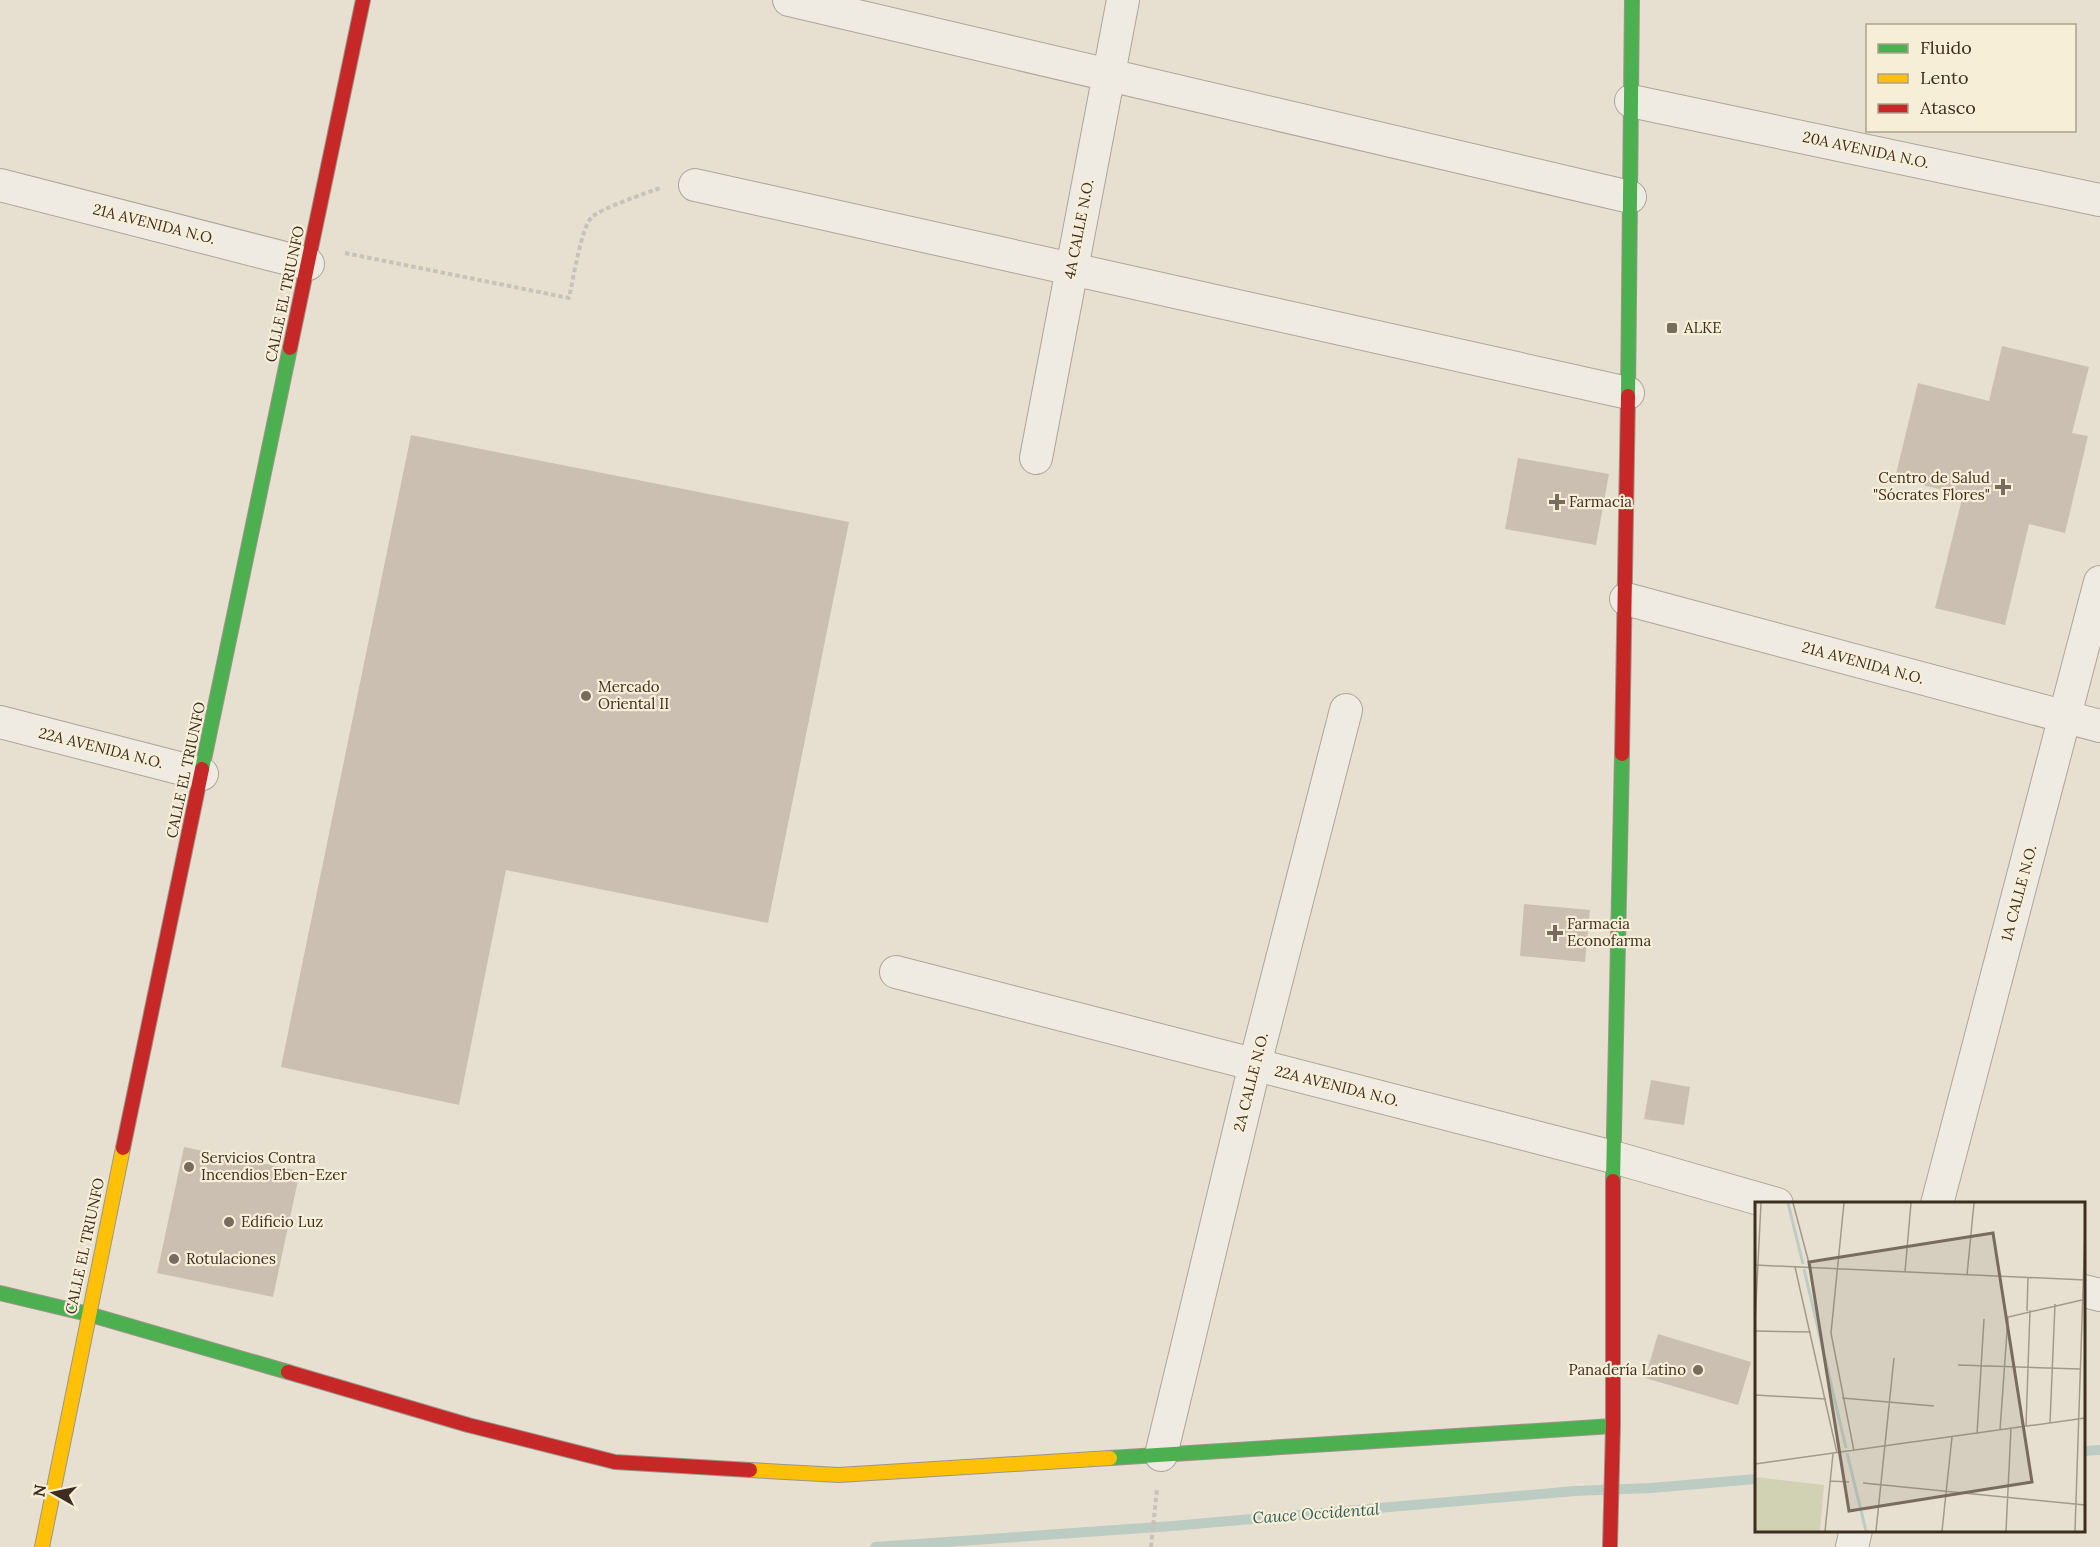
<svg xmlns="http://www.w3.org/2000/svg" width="2100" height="1547" viewBox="0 0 2100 1547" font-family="Lora,serif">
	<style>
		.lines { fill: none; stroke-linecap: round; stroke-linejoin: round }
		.stream { stroke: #bcccc2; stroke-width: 10 }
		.building { fill: #cbbfb2 }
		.street-casing { stroke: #ada599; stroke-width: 34 }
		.fast-casing { stroke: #9c958a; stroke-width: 16 }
		.slow-casing { stroke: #9c958a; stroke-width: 16 }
		.jam-casing { stroke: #9c958a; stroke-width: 16 }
		.path { stroke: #c8c2b9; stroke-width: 4; stroke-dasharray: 4.5 3; stroke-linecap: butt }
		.street { stroke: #efebe3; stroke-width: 32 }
		.fast { stroke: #4caf50; stroke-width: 14 }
		.slow { stroke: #ffc107; stroke-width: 14 }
		.jam { stroke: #c62828; stroke-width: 14 }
		.poi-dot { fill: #786c5e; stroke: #f7eed8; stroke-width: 2 }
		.labels { text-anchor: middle; stroke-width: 4.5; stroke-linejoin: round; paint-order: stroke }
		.street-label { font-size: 15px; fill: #3d2e20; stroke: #f7eed8 }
		.poi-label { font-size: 15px; fill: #3d2e20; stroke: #f7eed8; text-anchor: start }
		.water-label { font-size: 16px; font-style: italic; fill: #2f5d5a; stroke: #f7eed8 }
		.inset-river { fill: none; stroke: #bcccc2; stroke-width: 3 }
		.inset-road { fill: none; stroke: #a3998a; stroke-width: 1.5 }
		.view { fill: #786c5e; fill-opacity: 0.15; stroke: #786c5e; stroke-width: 3 }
		.inset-edge { fill: none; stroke: #3d2e20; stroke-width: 3 }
	</style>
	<rect width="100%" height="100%" fill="#e7e0d1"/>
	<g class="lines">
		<g class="stream">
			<path d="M 2084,1451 L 2100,1450"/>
			<path d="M 875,1547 L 1172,1526 L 1575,1491 L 1651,1488 L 1756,1479"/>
		</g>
	</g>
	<g class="building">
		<path d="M 2002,346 L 2089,367 L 2072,433 L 2088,436 L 2065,533 L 2029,524 L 2005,625 L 1935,608 L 1963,495 L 1895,478 L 1918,383 L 1989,401 Z"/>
		<path d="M 411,435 L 849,522 L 768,923 L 506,870 L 459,1105 L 281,1067 Z"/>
		<path d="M 1518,458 L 1609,474 L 1596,545 L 1505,529 Z"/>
		<path d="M 1524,904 L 1590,910 L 1585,962 L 1520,956 Z"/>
		<path d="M 1651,1080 L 1690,1087 L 1684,1125 L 1644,1119 Z"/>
		<path d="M 184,1147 L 300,1171 L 273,1297 L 157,1273 Z"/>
		<path d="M 1658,1334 L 1751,1362 L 1738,1405 L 1645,1378 Z"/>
	</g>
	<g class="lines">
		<g class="street-casing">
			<g id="street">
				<path d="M 789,0 L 1630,197"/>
				<path d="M 1631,101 L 2100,200"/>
				<path d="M 0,185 L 308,264"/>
				<path d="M 695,185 L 1628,393"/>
				<path d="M 1036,458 L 1123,0"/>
				<path d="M 1626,599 L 2100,726"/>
				<path d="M 0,722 L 202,774"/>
				<path d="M 896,972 L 1613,1157 L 1777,1204"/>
				<path d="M 1937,1204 L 2100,582"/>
				<path d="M 2084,1291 L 2100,1295"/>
				<path d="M 1161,1455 L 1255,1064 L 1346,710"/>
				<path d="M 1852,1547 L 1856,1530"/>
			</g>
		</g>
		<g class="fast-casing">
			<g id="fast">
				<path d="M 1628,396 L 1632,0"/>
				<path d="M 202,769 L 290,348"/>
				<path d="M 1613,1181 L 1622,754"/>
				<path d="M 0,1293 L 88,1314 L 288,1372"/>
				<path d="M 1110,1458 L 1613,1426"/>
			</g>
		</g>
		<g class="slow-casing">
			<g id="slow">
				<path d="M 750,1470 L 839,1475 L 1110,1458"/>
				<path d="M 42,1547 L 123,1148"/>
			</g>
		</g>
		<g class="jam-casing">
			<g id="jam">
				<path d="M 290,348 L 363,0"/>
				<path d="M 1622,754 L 1628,396"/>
				<path d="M 123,1148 L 202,769"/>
				<path d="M 288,1372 L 468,1425 L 615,1462 L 750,1470"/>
				<path d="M 1610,1547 L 1613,1426 L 1613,1181"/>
			</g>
		</g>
		<g class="path">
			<path d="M 345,253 L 569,298 C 573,281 581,227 592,217 C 598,210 650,191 661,188"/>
			<path d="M 1151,1547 L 1157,1489"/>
		</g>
		<use href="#street" class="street"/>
		<use href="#fast" class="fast"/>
		<use href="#slow" class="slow"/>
		<use href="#jam" class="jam"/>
	</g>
	<g class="poi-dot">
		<rect x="1666" y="322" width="12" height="12" rx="3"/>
		<path d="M2000 478h6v6h6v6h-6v6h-6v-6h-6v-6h6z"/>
		<path d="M1554 493h6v6h6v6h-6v6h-6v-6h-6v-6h6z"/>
		<circle cx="586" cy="696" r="6"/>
		<path d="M1552 924h6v6h6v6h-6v6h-6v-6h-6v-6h6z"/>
		<circle cx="189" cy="1167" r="6"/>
		<circle cx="229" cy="1222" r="6"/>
		<circle cx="174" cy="1259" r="6"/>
		<circle cx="1698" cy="1370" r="6"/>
	</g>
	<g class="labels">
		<g class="street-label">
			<text transform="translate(1866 150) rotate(12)" y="5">20A AVENIDA N.O.</text>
			<text transform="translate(154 224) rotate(14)" y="5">21A AVENIDA N.O.</text>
			<text transform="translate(1079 229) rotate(-79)" y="5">4A CALLE N.O.</text>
			<text transform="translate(285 294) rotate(-78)" y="5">CALLE EL TRIUNFO</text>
			<text transform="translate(1863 663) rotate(15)" y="5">21A AVENIDA N.O.</text>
			<text transform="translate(101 748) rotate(14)" y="5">22A AVENIDA N.O.</text>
			<text transform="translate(186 770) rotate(-78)" y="5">CALLE EL TRIUNFO</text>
			<text transform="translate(2019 893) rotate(-75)" y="5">1A CALLE N.O.</text>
			<text transform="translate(1251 1082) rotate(-76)" y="5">2A CALLE N.O.</text>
			<text transform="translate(1337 1086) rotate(14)" y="5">22A AVENIDA N.O.</text>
			<text transform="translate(85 1246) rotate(-78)" y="5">CALLE EL TRIUNFO</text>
		</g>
		<g class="poi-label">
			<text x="1684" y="333">ALKE</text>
			<text x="1990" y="483" text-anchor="end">Centro de Salud<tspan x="1990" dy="17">"Sócrates Flores"</tspan></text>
			<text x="1569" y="507">Farmacia</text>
			<text x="598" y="692">Mercado<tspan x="598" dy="17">Oriental II</tspan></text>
			<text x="1567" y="929">Farmacia<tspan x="1567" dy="17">Econofarma</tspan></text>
			<text x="201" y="1163">Servicios Contra<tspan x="201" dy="17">Incendios Eben-Ezer</tspan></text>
			<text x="241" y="1227">Edificio Luz</text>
			<text x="186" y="1264">Rotulaciones</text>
			<text x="1686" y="1375" text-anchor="end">Panadería Latino</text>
		</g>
		<g class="water-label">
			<text transform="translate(1316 1513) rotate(-4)" y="6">Cauce Occidental</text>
		</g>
	</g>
	<g transform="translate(1755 1202)">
		<rect width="330" height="330" fill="#e7e0d1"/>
		<path d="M 0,275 L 69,283 L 65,329 L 0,329 Z" fill="#d1d1b3"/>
		<path class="inset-river" d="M 33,1 L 48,62M 49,67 L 91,246M 92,251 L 111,329"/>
		<path class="inset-road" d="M 38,1 L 55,65M 89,1 L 76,131 L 99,249M 0,63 L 330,78M 40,65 L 82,251M 150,70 L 156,1M 212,73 L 219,1M 272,109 L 273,76M 0,121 L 6,1M 0,129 L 56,130M 203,163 L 325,167M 0,193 L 71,197M 87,196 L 179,204M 295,221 L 300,102M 271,224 L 275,108M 245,228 L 253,115 L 327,98M 222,232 L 229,117M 0,262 L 330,216M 75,279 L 94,280M 108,281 L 330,303M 70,329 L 78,252M 121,329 L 139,156M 187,329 L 197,235M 251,329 L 256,226M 320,329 L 330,28"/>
		<path class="view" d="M 238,31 L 277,280 L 94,309 L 54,60 Z"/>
		<rect width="330" height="330" class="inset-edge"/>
	</g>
	<rect x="1866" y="24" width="210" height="108" fill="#f7eed8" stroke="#ada18e" stroke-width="1.5"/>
	<rect x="1878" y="44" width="30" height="9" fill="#4caf50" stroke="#ada18e" stroke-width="1.5"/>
	<text x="1920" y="54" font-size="18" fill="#3d2e20">Fluido</text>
	<rect x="1878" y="74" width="30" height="9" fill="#ffc107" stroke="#ada18e" stroke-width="1.5"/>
	<text x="1920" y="84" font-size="18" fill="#3d2e20">Lento</text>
	<rect x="1878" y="104" width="30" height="9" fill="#c62828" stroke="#ada18e" stroke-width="1.5"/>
	<text x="1920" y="114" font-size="18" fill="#3d2e20">Atasco</text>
	<g transform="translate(54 1493) rotate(279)" stroke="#f7eed8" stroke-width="4.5" paint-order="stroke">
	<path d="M0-4.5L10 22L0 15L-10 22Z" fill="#3d2e20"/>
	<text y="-9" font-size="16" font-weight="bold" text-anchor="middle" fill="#3d2e20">N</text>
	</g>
</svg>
